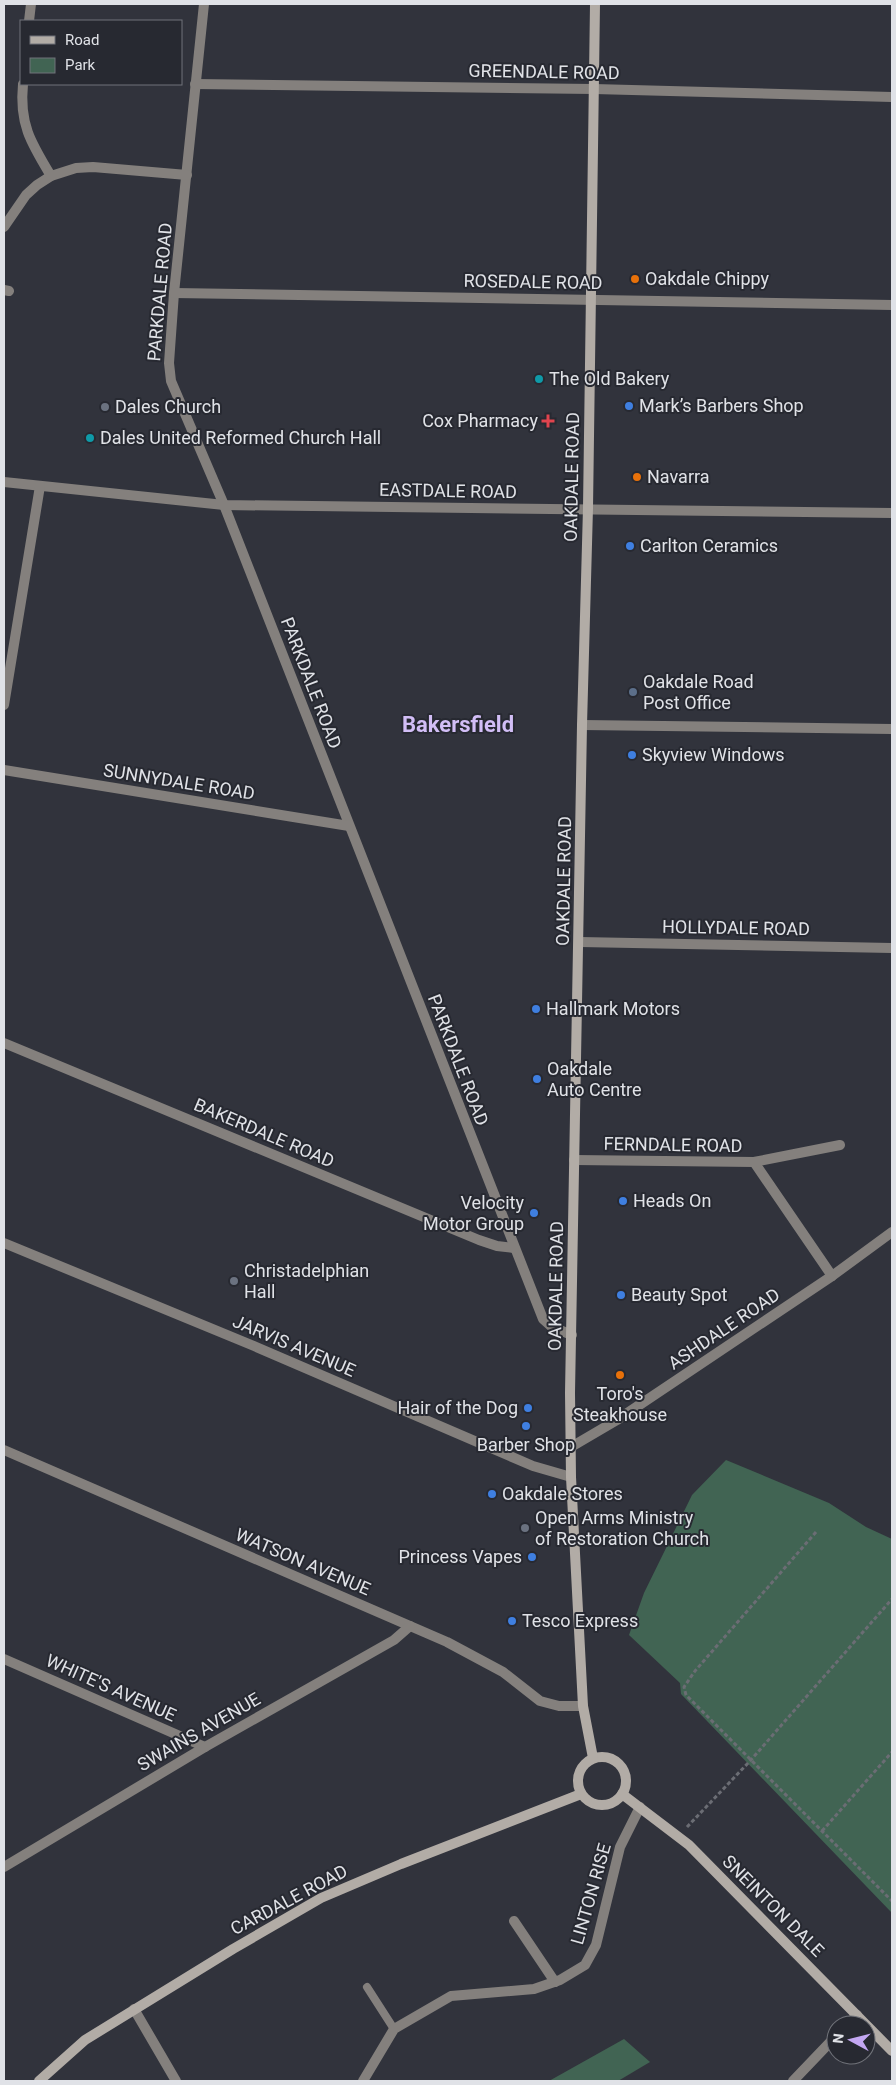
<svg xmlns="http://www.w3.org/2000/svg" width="896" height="2085" viewBox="0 0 896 2085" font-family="Roboto,sans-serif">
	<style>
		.green { fill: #416453 }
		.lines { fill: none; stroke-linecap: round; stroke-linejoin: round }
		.path { stroke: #6b6d74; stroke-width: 3; stroke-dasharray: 4 2.5; stroke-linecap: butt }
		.lane { stroke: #84807d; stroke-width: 8 }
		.street { stroke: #84807d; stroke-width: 10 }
		.secondary { stroke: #b2aca6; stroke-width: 10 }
		.food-dot { fill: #e8710a; stroke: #272931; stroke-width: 2 }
		.culture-dot { fill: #0f9aa8; stroke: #272931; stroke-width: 2 }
		.shop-dot { fill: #3f7fe0; stroke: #272931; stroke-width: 2 }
		.worship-dot { fill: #6b7280; stroke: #272931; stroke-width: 2 }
		.health-dot { fill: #e0444e; stroke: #272931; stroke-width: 2 }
		.service-dot { fill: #5c6f8a; stroke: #272931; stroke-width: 2 }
		.labels { text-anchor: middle; stroke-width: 4; stroke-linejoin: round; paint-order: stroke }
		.street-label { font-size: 18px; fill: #e0e2e7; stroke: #272931 }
		.poi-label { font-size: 18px; fill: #e0e2e7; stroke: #272931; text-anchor: start }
		.district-label { font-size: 22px; font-weight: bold; fill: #d2bef6; stroke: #272931 }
	</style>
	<rect width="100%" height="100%" fill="#31333c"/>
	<g class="green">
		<path d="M 726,1460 L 829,1503 L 866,1527 L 892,1539 L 892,1913 L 681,1694 L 680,1683 L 629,1635 L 644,1593 L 692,1495 Z"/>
		<path d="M 624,2039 L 650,2062 L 618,2081 L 549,2081 Z"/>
	</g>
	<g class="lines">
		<g class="path">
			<path d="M 816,1532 L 695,1671 L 684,1687 L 686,1695 L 892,1901"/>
			<path d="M 687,1827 L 750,1761 L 892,1599"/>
			<path d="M 822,1831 L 892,1752"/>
		</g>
		<path class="lane" d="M 367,1987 L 394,2029"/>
		<g class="street">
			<path d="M 204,4 L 174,293 L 169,363 L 171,381 L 224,505 L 543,1319 L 552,1327 L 572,1335"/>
			<path d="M 29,21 L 31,4"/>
			<path d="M 23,84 C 19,124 31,143 51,176"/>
			<path d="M 195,84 L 594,89 L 892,97"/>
			<path d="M 4,227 L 26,195 L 37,185 L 51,176 L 76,168 L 93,167 L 187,175"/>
			<path d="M 4,290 L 9,291"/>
			<path d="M 174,293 L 892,305"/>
			<path d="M 4,482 L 224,505 L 892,513"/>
			<path d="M 4,705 L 40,486"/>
			<path d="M 582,725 L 892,729"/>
			<path d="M 4,770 L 349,826"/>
			<path d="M 580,942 L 892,948"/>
			<path d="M 4,1043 L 479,1240 L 497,1246 L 514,1248"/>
			<path d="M 574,1160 L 754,1162 L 832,1276"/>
			<path d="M 754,1162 L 840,1145"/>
			<path d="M 4,1243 L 254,1346 L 533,1466 L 571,1477"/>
			<path d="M 571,1447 L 617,1420 L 832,1276 L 892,1232"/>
			<path d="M 4,1450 L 447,1642 L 503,1672 L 540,1701 L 559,1706 L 583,1706"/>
			<path d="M 4,1659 L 205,1747"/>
			<path d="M 4,1867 L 205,1747 L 394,1640 L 410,1626"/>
			<path d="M 514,1921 L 555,1982"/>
			<path d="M 134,2009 L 176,2081"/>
			<path d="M 847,2025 L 857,2015"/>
			<path d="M 363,2081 L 394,2029 L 451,1996 L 534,1989 L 560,1980 L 585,1965 L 596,1945 L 620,1847 L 640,1807"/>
			<path d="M 793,2081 L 836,2036"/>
		</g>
		<g class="secondary">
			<circle cx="602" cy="1781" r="24"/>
			<path d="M 593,1758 L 583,1706 L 571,1477 L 570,1393 L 582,725 L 588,508 L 595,4"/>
			<path d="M 622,1794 L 689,1845 L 892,2051"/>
			<path d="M 39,2081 L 85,2040 L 233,1949 L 321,1898 L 401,1864 L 581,1794"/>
		</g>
	</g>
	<g class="food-dot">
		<circle cx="635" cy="279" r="5"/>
		<circle cx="637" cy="477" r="5"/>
		<circle cx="620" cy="1375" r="5"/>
	</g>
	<g class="culture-dot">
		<circle cx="539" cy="379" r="5"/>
		<circle cx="90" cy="438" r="5"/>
	</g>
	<g class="shop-dot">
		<circle cx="629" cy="406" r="5"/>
		<circle cx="630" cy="546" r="5"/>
		<circle cx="632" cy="755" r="5"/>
		<circle cx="536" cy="1009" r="5"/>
		<circle cx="537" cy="1079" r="5"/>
		<circle cx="623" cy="1201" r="5"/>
		<circle cx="534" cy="1213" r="5"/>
		<circle cx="621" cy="1295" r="5"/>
		<circle cx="528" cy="1408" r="5"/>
		<circle cx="526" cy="1426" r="5"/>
		<circle cx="492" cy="1494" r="5"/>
		<circle cx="532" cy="1557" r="5"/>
		<circle cx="512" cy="1621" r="5"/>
	</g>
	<g class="worship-dot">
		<circle cx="105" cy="407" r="5"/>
		<circle cx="234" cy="1281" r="5"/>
		<circle cx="525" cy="1528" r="5"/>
	</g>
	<path class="health-dot" d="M545.5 413.5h5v5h5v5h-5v5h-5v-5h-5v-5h5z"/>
	<circle class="service-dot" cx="633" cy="692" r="5"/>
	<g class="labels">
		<g class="street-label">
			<text transform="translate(544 72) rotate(1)" y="6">GREENDALE ROAD</text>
			<text transform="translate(533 282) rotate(1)" y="6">ROSEDALE ROAD</text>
			<text transform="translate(160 292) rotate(-85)" y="6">PARKDALE ROAD</text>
			<text transform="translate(572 477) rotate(-89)" y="6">OAKDALE ROAD</text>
			<text transform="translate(448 491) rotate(1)" y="6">EASTDALE ROAD</text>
			<text transform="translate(311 683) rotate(69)" y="6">PARKDALE ROAD</text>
			<text transform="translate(179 782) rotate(9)" y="6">SUNNYDALE ROAD</text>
			<text transform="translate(564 881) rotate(-89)" y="6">OAKDALE ROAD</text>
			<text transform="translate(736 928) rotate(1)" y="6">HOLLYDALE ROAD</text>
			<text transform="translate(458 1060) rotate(69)" y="6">PARKDALE ROAD</text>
			<text transform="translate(264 1133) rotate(23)" y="6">BAKERDALE ROAD</text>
			<text transform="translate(673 1145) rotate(1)" y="6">FERNDALE ROAD</text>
			<text transform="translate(556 1286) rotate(-89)" y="6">OAKDALE ROAD</text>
			<text transform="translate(724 1329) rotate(-34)" y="6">ASHDALE ROAD</text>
			<text transform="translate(294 1346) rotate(23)" y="6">JARVIS AVENUE</text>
			<text transform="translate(303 1562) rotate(23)" y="6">WATSON AVENUE</text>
			<text transform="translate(111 1688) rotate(24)" y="6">WHITE'S AVENUE</text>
			<text transform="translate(199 1732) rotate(-30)" y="6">SWAINS AVENUE</text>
			<text transform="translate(591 1894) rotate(-74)" y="6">LINTON RISE</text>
			<text transform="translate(289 1900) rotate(-28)" y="6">CARDALE ROAD</text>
			<text transform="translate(773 1906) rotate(45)" y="6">SNEINTON DALE</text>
		</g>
		<g class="poi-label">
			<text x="645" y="285">Oakdale Chippy</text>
			<text x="549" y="385">The Old Bakery</text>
			<text x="639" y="412">Mark’s Barbers Shop</text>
			<text x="115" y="413">Dales Church</text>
			<text x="538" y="427" text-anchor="end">Cox Pharmacy</text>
			<text x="100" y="444">Dales United Reformed Church Hall</text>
			<text x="647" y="483">Navarra</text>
			<text x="640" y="552">Carlton Ceramics</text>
			<text x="643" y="688">Oakdale Road<tspan x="643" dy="21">Post Office</tspan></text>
			<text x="642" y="761">Skyview Windows</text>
			<text x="546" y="1015">Hallmark Motors</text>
			<text x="547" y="1075">Oakdale<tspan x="547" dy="21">Auto Centre</tspan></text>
			<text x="633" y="1207">Heads On</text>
			<text x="524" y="1209" text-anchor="end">Velocity<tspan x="524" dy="21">Motor Group</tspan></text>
			<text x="244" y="1277">Christadelphian<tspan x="244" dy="21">Hall</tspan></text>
			<text x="631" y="1301">Beauty Spot</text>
			<text x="620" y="1400" text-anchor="middle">Toro's<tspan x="620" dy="21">Steakhouse</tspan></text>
			<text x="518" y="1414" text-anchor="end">Hair of the Dog</text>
			<text x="526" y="1451" text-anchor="middle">Barber Shop</text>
			<text x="502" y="1500">Oakdale Stores</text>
			<text x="535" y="1524">Open Arms Ministry<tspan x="535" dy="21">of Restoration Church</tspan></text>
			<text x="522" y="1563" text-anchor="end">Princess Vapes</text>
			<text x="522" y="1627">Tesco Express</text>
		</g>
		<g class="district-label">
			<text x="458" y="732">Bakersfield</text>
		</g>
	</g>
	<rect width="896" height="2085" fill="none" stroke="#e0e2e7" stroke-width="10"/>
	<rect x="20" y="20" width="162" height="65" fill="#272931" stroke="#71737a"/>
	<rect x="30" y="36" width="25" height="8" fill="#b2aca6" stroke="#71737a"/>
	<text x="65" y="45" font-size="15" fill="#e0e2e7">Road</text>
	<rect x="30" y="58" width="25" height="15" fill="#416453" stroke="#71737a"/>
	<text x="65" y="70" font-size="15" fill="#e0e2e7">Park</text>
	<g transform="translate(851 2040) rotate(277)"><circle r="24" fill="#272931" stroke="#71737a"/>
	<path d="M0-4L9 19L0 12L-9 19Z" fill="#c3a7f2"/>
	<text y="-8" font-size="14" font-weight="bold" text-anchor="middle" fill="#e0e2e7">N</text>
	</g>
</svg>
